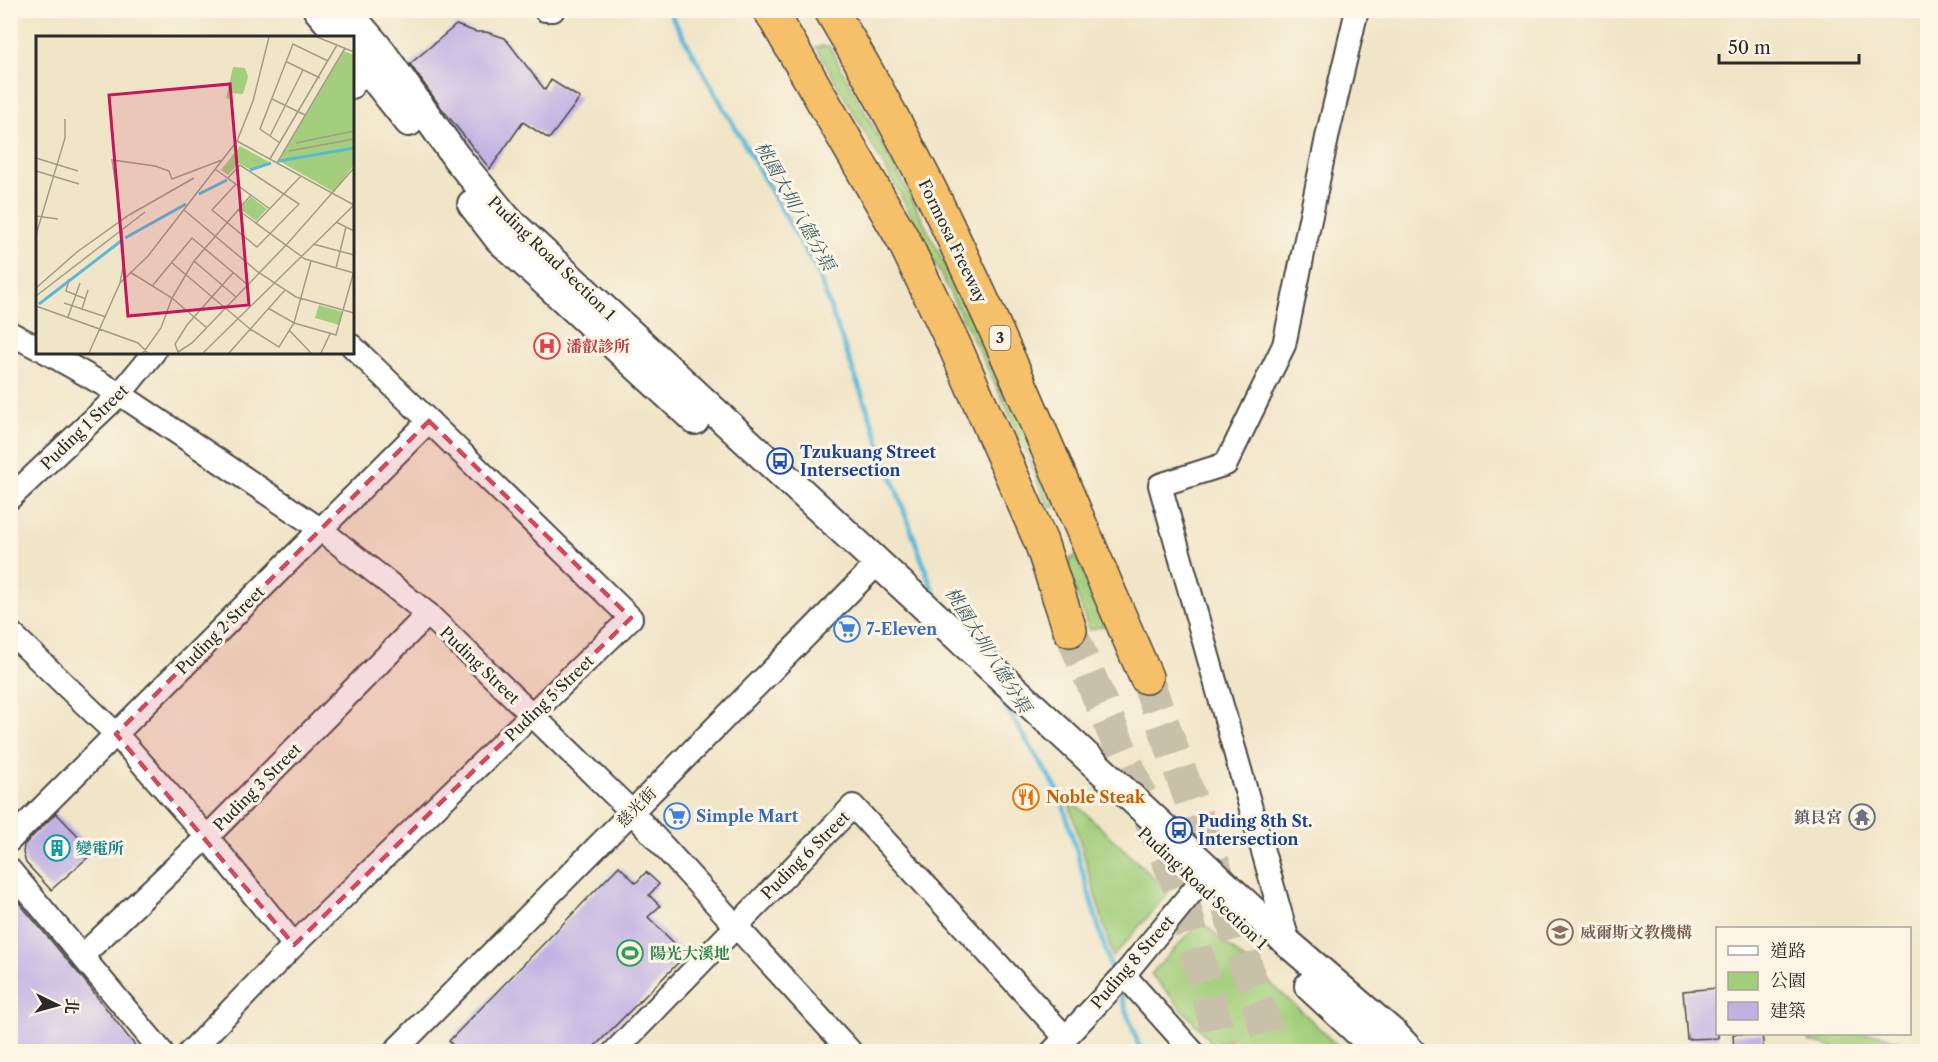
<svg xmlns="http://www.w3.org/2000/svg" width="1938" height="1062" viewBox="0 0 1938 1062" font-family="'Libre Caslon Text','Noto Serif TC',serif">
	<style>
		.green { fill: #a3ce7b; stroke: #677c53; stroke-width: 1.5 }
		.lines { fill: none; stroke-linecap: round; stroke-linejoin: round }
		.stream { stroke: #5ab9d8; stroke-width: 5 }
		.building { fill: #c0b1e3 }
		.motorway-tunnel { stroke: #c9c0a9; stroke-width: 33; stroke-dasharray: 33 16; stroke-linecap: butt }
		.minor-casing { stroke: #494743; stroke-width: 26 }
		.tertiary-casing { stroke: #494743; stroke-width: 32 }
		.motorway-casing { stroke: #494743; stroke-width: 36 }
		.minor { stroke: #fff; stroke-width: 22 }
		.tertiary { stroke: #fff; stroke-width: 28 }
		.motorway { stroke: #f6c06b; stroke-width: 33 }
		.marked { fill: #d1495b; fill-opacity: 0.2; stroke: #d1495b; stroke-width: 4.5; stroke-dasharray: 12 8; stroke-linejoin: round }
		.labels { text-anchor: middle; stroke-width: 6; stroke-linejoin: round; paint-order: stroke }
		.shield { fill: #fcf5e5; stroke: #6a6863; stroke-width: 1.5 }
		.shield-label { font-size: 15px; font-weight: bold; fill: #2b2b2b }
		.street-label { font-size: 16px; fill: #2b2b2b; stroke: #fcf5e5 }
		.health-label { font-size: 16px; font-weight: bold; fill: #be3a42; stroke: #fcf5e5; text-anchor: start }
		.transit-label { font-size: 16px; font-weight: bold; fill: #164399; stroke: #fcf5e5; text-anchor: start }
		.shop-label { font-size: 16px; font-weight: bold; fill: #366cbe; stroke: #fcf5e5; text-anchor: start }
		.food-label { font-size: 16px; font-weight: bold; fill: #c56008; stroke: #fcf5e5; text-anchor: start }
		.worship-label { font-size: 16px; font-weight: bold; fill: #5b616d; stroke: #fcf5e5; text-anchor: end }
		.culture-label { font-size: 16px; font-weight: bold; fill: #0d838f; stroke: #fcf5e5; text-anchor: start }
		.education-label { font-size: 16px; font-weight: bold; fill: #785e54; stroke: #fcf5e5; text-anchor: start }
		.leisure-label { font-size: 16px; font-weight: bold; fill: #27864d; stroke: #fcf5e5; text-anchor: start }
		.water-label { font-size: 18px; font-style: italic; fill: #3b5d68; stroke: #fcf5e5 }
		.inset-river { fill: none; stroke: #5ab9d8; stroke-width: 3 }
		.inset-road { fill: none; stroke: #a29b89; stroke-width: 1.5 }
		.view { fill: #c2185b; fill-opacity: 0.15; stroke: #c2185b; stroke-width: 3 }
		.inset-edge { fill: none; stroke: #2b2b2b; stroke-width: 3 }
	</style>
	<rect width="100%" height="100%" fill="#fcf5e5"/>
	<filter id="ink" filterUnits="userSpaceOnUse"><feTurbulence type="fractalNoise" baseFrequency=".0167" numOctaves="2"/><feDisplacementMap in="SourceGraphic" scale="12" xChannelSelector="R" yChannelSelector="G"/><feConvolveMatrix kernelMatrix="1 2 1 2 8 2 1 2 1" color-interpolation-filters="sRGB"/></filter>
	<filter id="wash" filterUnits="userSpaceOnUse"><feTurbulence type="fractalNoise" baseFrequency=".008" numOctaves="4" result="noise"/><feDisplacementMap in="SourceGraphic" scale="24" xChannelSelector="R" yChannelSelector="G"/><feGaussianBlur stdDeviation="1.35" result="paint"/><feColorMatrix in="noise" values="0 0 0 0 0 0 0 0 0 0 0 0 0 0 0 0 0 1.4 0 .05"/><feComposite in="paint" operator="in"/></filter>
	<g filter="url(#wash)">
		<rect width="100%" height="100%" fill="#f1e5c8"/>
		<g class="green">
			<path d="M 829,46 L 911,197 L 1014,402 L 1056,505 L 1053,508 L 1048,506 L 1006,406 L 956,305 L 902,198 L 816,47 Z"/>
			<path d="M 1076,556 L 1107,625 L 1089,630 L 1068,568 L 1070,559 Z"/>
			<path d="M 1067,796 L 1169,892 L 1113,957 Z"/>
			<path d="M 1201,921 L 1308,1017 L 1342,1051 L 1219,1051 L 1151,974 Z"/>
			<path d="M 1812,1034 L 1879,1034 L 1927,1051 L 1846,1051 L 1809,1041 Z"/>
		</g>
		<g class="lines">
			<g class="stream">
				<path d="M 668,10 L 817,271 L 934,593 L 941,604"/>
				<path d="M 994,688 L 1060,794 L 1113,976"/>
				<path d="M 1119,990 L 1141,1052"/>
			</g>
		</g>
		<g id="blocks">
			<g class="building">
				<path d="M 456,25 L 476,32 L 486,32 L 505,38 L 545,90 L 551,80 L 580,98 L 549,139 L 523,122 L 490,169 L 440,106 L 410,64 Z"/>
				<path d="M 56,813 L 94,852 L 51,890 L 26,863 L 23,853 L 24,845 Z"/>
				<path d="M 619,866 L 636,883 L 646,872 L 659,884 L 649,895 L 660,906 L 648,917 L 686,955 L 589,1052 L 459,1052 L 449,1041 Z"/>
				<path d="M 10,892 L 84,980 L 140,1052 L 10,1052 Z"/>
				<path d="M 1718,988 L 1718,1038 L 1687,1039 L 1683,991 Z"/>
				<path d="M 1733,1034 L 1762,1034 L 1764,1052 L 1734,1052 Z"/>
			</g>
		</g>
	</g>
	<g filter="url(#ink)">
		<use href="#blocks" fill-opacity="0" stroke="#494743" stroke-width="1.5"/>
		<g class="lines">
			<g class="motorway-tunnel">
				<path d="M 1070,630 L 1180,889 L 1223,1052"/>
				<path d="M 1146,677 L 1220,881 L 1273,1052"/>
			</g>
			<g class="minor-casing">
				<g id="minor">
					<path d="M 545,10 L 553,10"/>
					<path d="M 352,87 L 375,56"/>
					<path d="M 10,333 L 38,348"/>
					<path d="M 46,352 L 120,394 L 320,529 L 428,614 L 632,812 L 851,1052"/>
					<path d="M 10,498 L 120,394 L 154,352"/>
					<path d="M 10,632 L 116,734 L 207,837 L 294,945"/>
					<path d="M 10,840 L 429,421"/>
					<path d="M 10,870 L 162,1052"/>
					<path d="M 1289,944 L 1160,485 L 1226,464 L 1284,345 L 1328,133 L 1357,10"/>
					<path d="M 83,955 L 207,837 L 428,614"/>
					<path d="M 1124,975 L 1193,1052"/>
					<path d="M 190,1052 L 301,938 L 631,618 L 352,346"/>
					<path d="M 394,1052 L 878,563"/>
					<path d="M 614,1052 L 853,806 L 1065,1037"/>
					<path d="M 1052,1052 L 1124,975 L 1209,871"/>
				</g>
			</g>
			<g class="tertiary-casing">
				<g id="tertiary">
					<path d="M 318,10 L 342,38"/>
					<path d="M 346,10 L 380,50 L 456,157 L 507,219 L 1289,944 L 1395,1035 L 1411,1052"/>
					<path d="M 352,50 L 409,122"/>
					<path d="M 472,204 L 499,239 L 695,420"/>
					<path d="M 1309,986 L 1380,1052"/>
				</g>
			</g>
			<g class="motorway-casing">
				<g id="motorway">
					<path d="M 770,10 L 904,241 L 957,351 L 1041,542 L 1070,630"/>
					<path d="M 831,10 C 873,81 913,153 948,227 C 1019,375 1080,527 1146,677"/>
				</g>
			</g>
			<use href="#minor" class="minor"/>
			<use href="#tertiary" class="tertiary"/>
			<use href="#motorway" class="motorway"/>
		</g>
	</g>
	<path class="marked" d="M 429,421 L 631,618 L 294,945 L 116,734 Z"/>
	<defs>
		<g id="hospital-ring" transform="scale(1.35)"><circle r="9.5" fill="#fcf5e5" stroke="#e0444e" stroke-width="1.5"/><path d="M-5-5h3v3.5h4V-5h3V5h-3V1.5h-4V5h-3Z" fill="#e0444e"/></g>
		<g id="bus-ring" transform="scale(1.35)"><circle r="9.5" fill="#fcf5e5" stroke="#1a4fb4" stroke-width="1.5"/><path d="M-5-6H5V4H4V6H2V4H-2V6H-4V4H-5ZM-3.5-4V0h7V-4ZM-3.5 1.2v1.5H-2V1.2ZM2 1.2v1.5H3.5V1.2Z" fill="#1a4fb4"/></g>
		<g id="supermarket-ring" transform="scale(1.35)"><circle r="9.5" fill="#fcf5e5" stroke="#3f7fe0" stroke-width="1.5"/><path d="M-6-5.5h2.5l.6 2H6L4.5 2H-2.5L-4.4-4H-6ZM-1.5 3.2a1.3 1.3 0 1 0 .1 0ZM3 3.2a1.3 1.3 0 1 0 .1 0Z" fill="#3f7fe0"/></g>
		<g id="restaurant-ring" transform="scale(1.35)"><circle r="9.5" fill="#fcf5e5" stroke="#e8710a" stroke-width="1.5"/><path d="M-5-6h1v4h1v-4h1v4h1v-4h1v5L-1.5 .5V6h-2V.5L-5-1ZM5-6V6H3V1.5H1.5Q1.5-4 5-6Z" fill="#e8710a"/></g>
		<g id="temple-ring" transform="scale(1.35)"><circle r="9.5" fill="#fcf5e5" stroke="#6b7280" stroke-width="1.5"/><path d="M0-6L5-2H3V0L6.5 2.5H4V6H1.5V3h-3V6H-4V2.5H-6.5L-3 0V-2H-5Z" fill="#6b7280"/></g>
		<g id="building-ring" transform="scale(1.35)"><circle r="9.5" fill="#fcf5e5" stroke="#0f9aa8" stroke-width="1.5"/><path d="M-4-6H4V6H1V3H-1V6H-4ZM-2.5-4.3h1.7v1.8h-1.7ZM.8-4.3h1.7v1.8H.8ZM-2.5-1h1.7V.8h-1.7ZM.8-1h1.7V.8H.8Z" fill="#0f9aa8"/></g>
		<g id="school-ring" transform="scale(1.35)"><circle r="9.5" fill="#fcf5e5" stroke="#8d6e63" stroke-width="1.5"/><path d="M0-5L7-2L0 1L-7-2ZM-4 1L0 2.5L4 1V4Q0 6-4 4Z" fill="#8d6e63"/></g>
		<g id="stadium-ring" transform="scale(1.35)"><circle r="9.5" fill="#fcf5e5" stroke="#2e9e5b" stroke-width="1.5"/><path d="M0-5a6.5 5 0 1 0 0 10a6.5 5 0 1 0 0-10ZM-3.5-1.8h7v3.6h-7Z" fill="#2e9e5b"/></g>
	</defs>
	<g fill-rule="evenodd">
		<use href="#hospital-ring" x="547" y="346"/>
		<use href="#bus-ring" x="780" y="461"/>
		<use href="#supermarket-ring" x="847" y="629"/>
		<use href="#restaurant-ring" x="1026" y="797"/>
		<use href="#supermarket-ring" x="677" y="816"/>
		<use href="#temple-ring" x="1862" y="817"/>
		<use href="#bus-ring" x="1179" y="830"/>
		<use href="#building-ring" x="57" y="848"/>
		<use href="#school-ring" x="1560" y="932"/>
		<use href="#stadium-ring" x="630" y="953"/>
	</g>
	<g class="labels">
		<rect class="shield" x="989.5" y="326" width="21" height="24" rx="4.5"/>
		<g class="shield-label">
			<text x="1000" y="343">3</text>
		</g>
		<g class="street-label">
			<text transform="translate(953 241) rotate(64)" y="6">Formosa Freeway</text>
			<text transform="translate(552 258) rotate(44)" y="6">Puding Road Section 1</text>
			<text transform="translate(84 427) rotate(-44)" y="6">Puding 1 Street</text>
			<text transform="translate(220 630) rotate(-45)" y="6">Puding 2 Street</text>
			<text transform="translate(480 665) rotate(44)" y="6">Puding Street</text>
			<text transform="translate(549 698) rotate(-44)" y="6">Puding 5 Street</text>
			<text transform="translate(257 787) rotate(-45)" y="6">Puding 3 Street</text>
			<text transform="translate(636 807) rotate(-45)" y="6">慈光街</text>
			<text transform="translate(805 855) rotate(-45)" y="6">Puding 6 Street</text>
			<text transform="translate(1203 888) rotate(43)" y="6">Puding Road Section 1</text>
			<text transform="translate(1132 962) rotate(-49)" y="6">Puding 8 Street</text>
		</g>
		<g class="health-label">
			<text x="566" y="352">潘叡診所</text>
		</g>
		<g class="transit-label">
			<text x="800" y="458">Tzukuang Street<tspan x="800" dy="18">Intersection</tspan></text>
			<text x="1198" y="827">Puding 8th St.<tspan x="1198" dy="18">Intersection</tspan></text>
		</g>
		<g class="shop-label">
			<text x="866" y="635">7-Eleven</text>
			<text x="696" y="822">Simple Mart</text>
		</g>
		<g class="food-label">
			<text x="1046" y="803">Noble Steak</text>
		</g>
		<g class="worship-label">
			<text x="1842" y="823">鎮艮宮</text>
		</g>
		<g class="culture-label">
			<text x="76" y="854">變電所</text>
		</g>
		<g class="education-label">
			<text x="1580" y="938">威爾斯文教機構</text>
		</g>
		<g class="leisure-label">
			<text x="650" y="959">陽光大溪地</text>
		</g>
		<g class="water-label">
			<text transform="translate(795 206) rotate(61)" y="6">桃園大圳八德分渠</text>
			<text transform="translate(988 650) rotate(58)" y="6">桃園大圳八德分渠</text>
		</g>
	</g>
	<g transform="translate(36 36)">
		<rect width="318" height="318" fill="#f1e5c8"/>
		<path d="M 308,15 L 318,19 L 318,129 L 298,156 L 243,125 ZM 197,31 L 209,32 L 212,41 L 207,58 L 194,57 L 193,63 L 190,62 ZM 204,110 L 233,126 L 215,134 L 203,127 L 192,139 L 185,134 ZM 215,161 L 231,173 L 220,185 L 204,173 ZM 283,269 L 307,276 L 303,289 L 279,282 Z" fill="#a3ce7b"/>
		<path class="inset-river" d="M 243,125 L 318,112M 214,134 L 235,127M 163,158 L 191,144M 89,202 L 150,168M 3,268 L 85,205"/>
		<path class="inset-road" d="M 281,1 L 318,16M 251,26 L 284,42M 236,63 L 269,79M 234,100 L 267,34M 244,107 L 224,93 L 257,8 L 292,25M 260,107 L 318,95M 253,115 L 318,103M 0,122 L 42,135M 234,123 L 301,9M 241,127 L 309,12M 179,133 L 234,173M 0,135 L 43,148M 192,142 L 204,129 L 263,168 L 221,211 L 176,174 L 200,148M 148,174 L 222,236 L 260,261 L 318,277M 202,174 L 269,223 L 318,237M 0,180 L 22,183M 85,184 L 76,124 L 119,130 L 133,135 L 136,143 L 186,124M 300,186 L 318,195M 220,187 L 265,140M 0,199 L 29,102 L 29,83M 277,208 L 318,219M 158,225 L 200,261M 136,227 L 214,293 L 243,311 L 258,287 L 275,225M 300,232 L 310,191M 94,236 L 136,262 L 171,292M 197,237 L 151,289 L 139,308 L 142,316 L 156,307 L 252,207 L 318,132M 33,243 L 30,255 L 50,263M 84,247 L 88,226 L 86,193M 117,249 L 156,202 L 212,249M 0,252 L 41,216 L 93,179 L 158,142M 0,260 L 109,176M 28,267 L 70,281M 0,270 L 102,307 L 112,317M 232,272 L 258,287 L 300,299 L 318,235M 46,273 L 52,254M 32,281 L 44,247M 253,294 L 275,317M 53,317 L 84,247 L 112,220 L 201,105 L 217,65 L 233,1M 107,317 L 125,292 L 136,262 L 158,225 L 215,159M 167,317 L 318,169 L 201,105M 193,317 L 249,254M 285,317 L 294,298"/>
		<path class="view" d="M 194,48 L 213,269 L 92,280 L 73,59 Z"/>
		<rect width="318" height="318" class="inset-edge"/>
	</g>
	<rect width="1938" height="1062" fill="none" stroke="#fcf5e5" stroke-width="36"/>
	<rect x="1716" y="927" width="195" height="108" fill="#fcf5e5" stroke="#a8a49b" stroke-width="1.5"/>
	<rect x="1728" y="946" width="30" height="9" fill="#ffffff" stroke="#a8a49b" stroke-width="1.5"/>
	<text x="1770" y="957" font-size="18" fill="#2b2b2b">道路</text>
	<rect x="1728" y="972" width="30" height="18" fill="#a3ce7b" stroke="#a8a49b" stroke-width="1.5"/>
	<text x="1770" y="987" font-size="18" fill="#2b2b2b">公園</text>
	<rect x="1728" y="1002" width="30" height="18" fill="#c0b1e3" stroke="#a8a49b" stroke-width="1.5"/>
	<text x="1770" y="1017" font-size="18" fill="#2b2b2b">建築</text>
	<g transform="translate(57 1005) rotate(95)" stroke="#fcf5e5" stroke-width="4.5" paint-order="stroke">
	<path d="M0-4.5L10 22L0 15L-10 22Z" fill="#2b2b2b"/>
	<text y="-9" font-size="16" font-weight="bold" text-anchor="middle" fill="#2b2b2b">北</text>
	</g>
	<path d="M1719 54v9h140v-9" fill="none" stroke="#2b2b2b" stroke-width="3"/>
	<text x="1728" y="54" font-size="18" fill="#2b2b2b" stroke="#fcf5e5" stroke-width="4.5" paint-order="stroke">50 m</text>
</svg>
